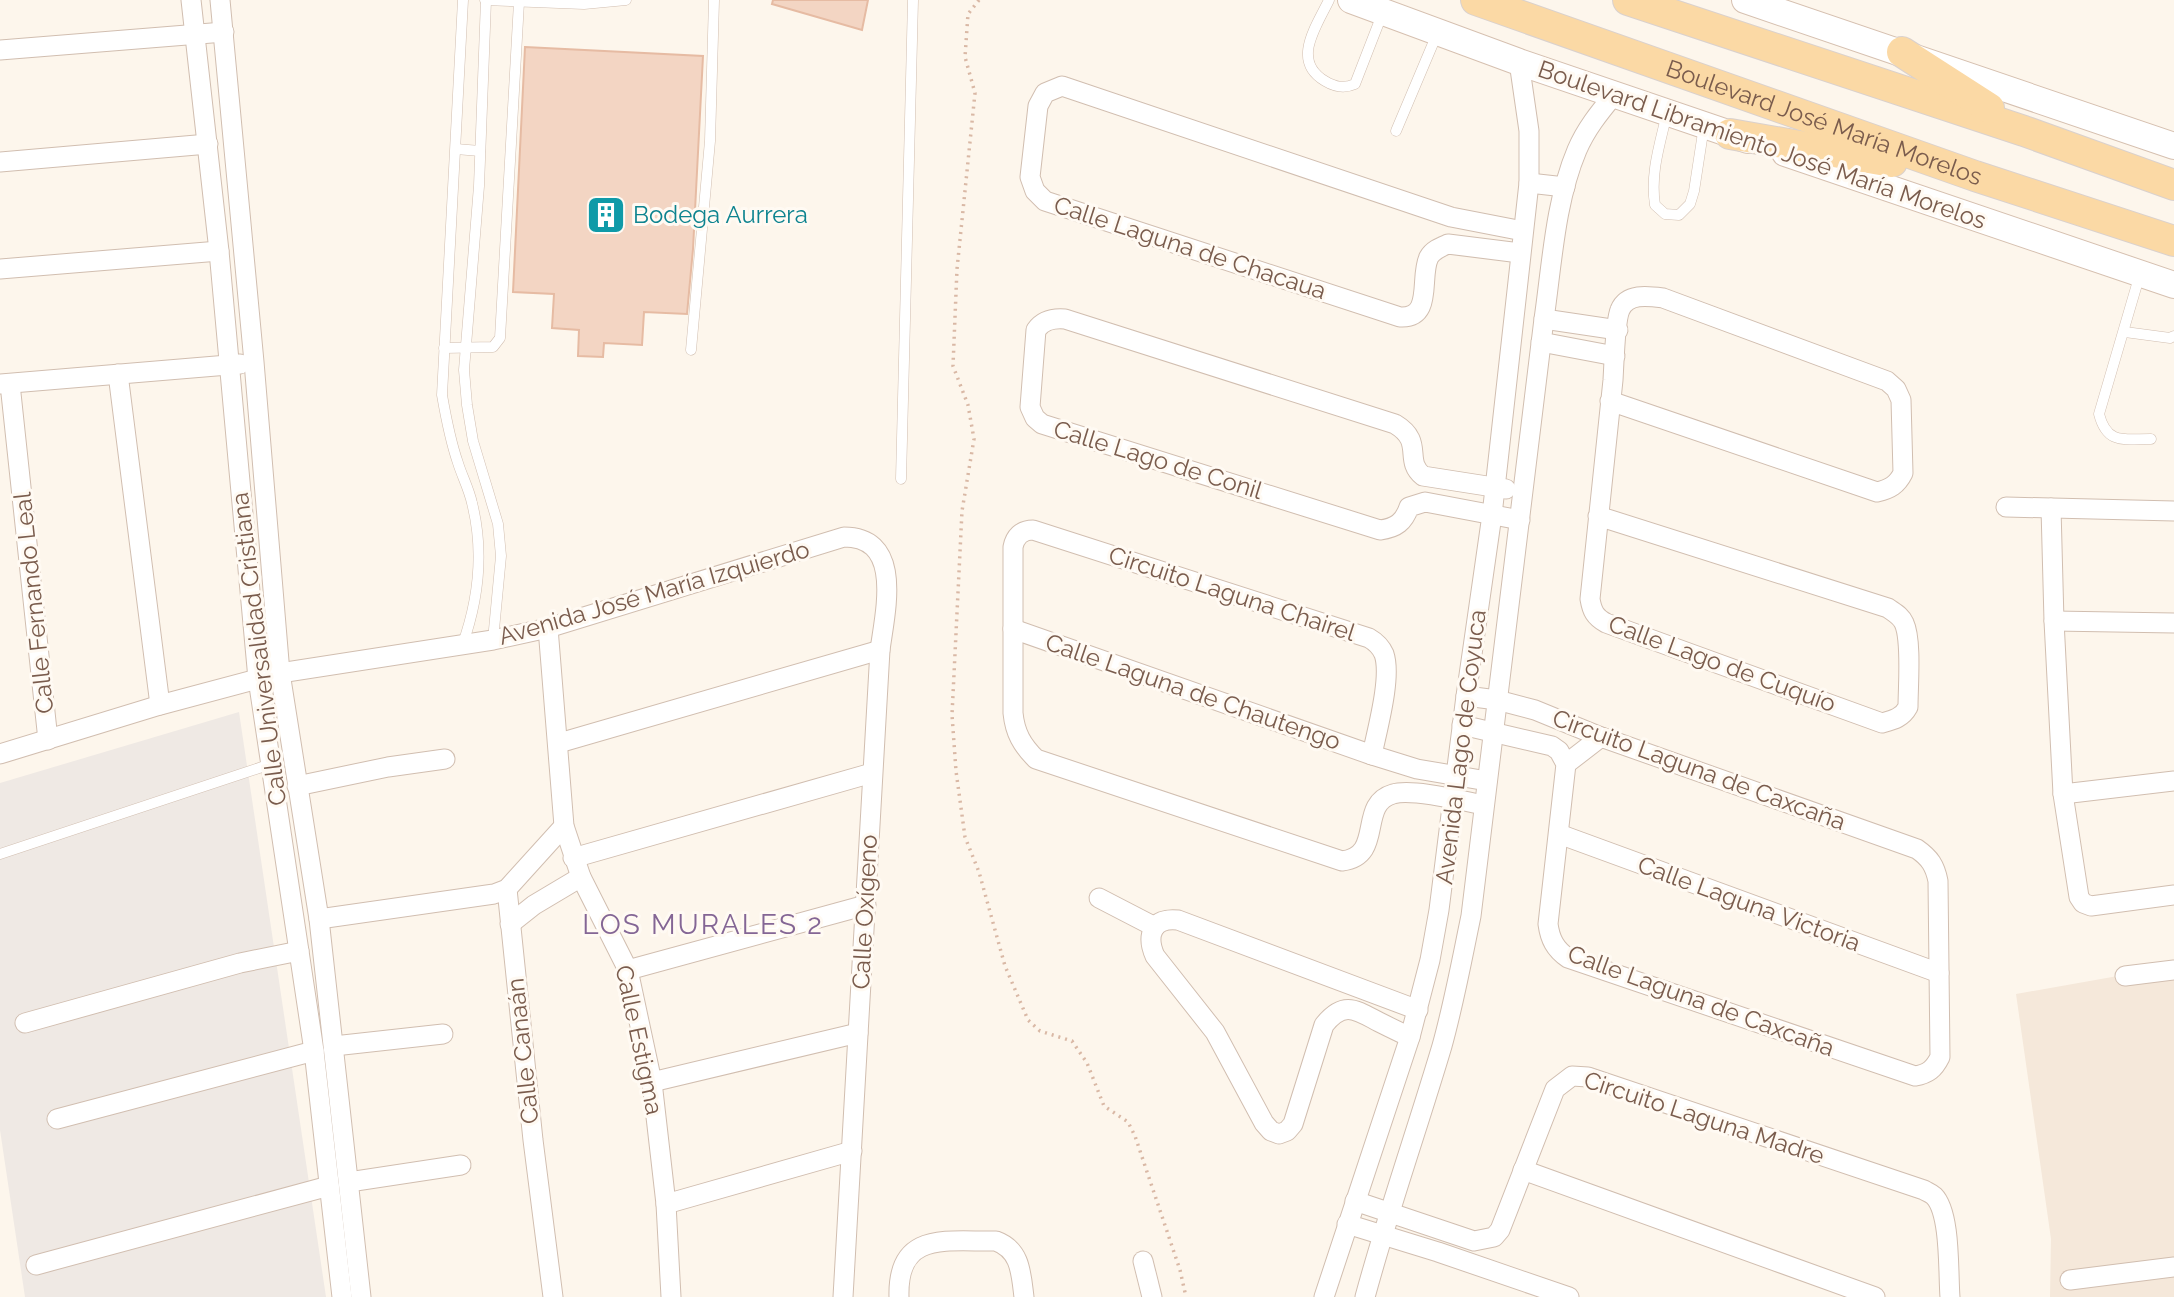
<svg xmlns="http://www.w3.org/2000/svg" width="2174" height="1297" viewBox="0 0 2174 1297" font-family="Raleway,sans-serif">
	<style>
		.residential { fill: #f5e8da }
		.industrial { fill: #efe9e4 }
		.building { fill: #f3d5c3; stroke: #e6bba3; stroke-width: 2 }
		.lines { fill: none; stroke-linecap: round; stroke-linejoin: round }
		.lane-casing { stroke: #d1beb0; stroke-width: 11 }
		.street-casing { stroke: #d1beb0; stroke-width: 21 }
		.secondary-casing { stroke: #d6c0b0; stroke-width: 28 }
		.primary-casing { stroke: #dad1cd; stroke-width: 32 }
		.path { stroke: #d9b8a5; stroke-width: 3.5; stroke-dasharray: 2 5; stroke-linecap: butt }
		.lane { stroke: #fff; stroke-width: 10 }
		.street { stroke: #fff; stroke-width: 19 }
		.secondary { stroke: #fff; stroke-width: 26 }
		.primary { stroke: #fbd9a5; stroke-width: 30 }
		.labels { text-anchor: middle; stroke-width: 6; stroke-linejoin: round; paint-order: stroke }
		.street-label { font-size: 24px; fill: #7a5c4d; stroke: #fffaf3 }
		.culture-label { font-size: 24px; fill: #0d838f; stroke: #fffaf3; text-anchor: start }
		.quarter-label { font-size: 28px; letter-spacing: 2px; fill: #846695; stroke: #fffaf3 }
	</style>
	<rect width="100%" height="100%" fill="#fdf6ec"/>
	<path class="residential" d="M 2174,966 L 2174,1297 L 2050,1297 L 2051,1239 L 2016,994 Z"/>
	<path class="industrial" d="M 239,712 L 326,1297 L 25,1297 L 0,1130 L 0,783 Z"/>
	<g class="building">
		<path d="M 773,0 L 868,0 L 862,30 L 772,4 Z"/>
		<path d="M 525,47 L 703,56 L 693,249 L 687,314 L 644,312 L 642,345 L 604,343 L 603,357 L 578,356 L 579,330 L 552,328 L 554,294 L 513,292 Z"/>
	</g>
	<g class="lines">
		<g class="lane-casing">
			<g id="lane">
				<path d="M 485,0 L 584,4 L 626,0"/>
				<path d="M 486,0 L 479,186 L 464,370 L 467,405 L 473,441 L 498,524 L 501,556 L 493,640"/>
				<path d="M 1329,0 C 1316,27 1291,61 1325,81 C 1335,87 1344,89 1355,84 L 1383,12"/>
				<path d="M 1667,113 C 1660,144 1650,173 1655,205 L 1665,214 L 1679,215 L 1690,204 L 1694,191 L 1704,126"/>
				<path d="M 1396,131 L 1437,34"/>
				<path d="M 456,149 L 480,151"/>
				<path d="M 2140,274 L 2099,414 C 2107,445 2124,439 2151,439"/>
				<path d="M 2125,332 L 2170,338 L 2174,336"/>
				<path d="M 444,348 L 493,347 L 500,338 L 519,2"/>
				<path d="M 691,350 L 710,141 L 714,0"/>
				<path d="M 901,479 L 913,0"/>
				<path d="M 462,646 C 479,599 484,551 472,503 C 469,489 462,476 458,463 C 450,440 446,418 442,395 L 463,0"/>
				<path d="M 0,854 L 271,764"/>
			</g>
		</g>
		<g class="street-casing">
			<g id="street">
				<path d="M 191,0 L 219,251 L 258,679 L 314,1051 L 342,1297"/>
				<path d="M 220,0 L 254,362 L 280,673 L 319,919 L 361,1297"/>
				<path d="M 0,50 L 224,32"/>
				<path d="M 0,162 L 208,144"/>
				<path d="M 1529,183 L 1565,187"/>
				<path d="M 1520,253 L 1448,244 C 1441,247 1433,250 1429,257 C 1419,276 1434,319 1400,317 L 1045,201 L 1035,191 L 1030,177 L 1038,106 L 1045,93 L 1062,86 L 1451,217 L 1523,231"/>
				<path d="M 0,269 L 219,251"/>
				<path d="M 1544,319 L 1618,330"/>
				<path d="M 1541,342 L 1615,356"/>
				<path d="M 118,374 L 160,705"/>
				<path d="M 0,384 L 240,364"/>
				<path d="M 10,384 L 48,740"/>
				<path d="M 1506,489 L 1423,476 C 1403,460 1425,442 1395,424 L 1065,319 C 1053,318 1043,320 1036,330 L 1030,407 L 1035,418 L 1042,424 L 1380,530 C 1396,528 1404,522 1409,507 L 1425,502 L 1520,520"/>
				<path d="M 2006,507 L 2174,511"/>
				<path d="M 2051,508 L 2054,621 L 2063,794 L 2079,897 L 2083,903 L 2091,906 L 2174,895"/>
				<path d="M 1598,516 L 1888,608 C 1895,613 1901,616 1904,623 C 1912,640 1908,686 1908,707 C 1902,718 1893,720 1882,723 L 1606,623 C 1595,617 1592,611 1590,599 C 1598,526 1605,453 1613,380 C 1614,365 1615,321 1620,310 C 1627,293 1648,296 1663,298 L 1887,381 L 1896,389 L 1901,400 L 1903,473 C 1897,485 1890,489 1877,492 L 1610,401"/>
				<path d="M 2054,621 L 2174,623"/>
				<path d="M 548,628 L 564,826 L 581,877 L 628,970 L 652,1082 L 666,1204 L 671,1297"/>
				<path d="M 1013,629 L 1372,755 L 1417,769 L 1487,781"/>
				<path d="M 1462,725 L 1552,746 L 1559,751 L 1566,764 L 1548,924 C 1550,939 1555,949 1568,958 L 1915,1076 C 1928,1074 1934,1069 1940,1057 L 1938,881 C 1935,866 1930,858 1917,849 L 1601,737 L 1535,710 L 1497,700 L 1466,696"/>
				<path d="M 559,743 L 880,650"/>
				<path d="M 0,754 L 160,705 L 280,673 L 493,640 L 548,628 L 844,537 C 904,537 885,612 880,650 L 843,1297"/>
				<path d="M 1372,755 C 1377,730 1392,677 1384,654 C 1381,647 1376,642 1369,638 L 1033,530 C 1021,530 1015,537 1013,547 L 1013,713 C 1015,733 1022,745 1036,759 L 1342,861 C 1385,856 1357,804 1393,794 C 1412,788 1463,801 1484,805"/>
				<path d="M 1566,764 L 1601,737"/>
				<path d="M 297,786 L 388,767 L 445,759"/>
				<path d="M 2063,794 L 2174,781"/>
				<path d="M 1559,834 L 1939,973"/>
				<path d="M 573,858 L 872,773"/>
				<path d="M 507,889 L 533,1140 L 553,1297"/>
				<path d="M 1099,898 L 1155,927"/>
				<path d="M 319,919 L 494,894 L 507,889 L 564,826"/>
				<path d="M 510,924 L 534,905 L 581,877"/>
				<path d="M 628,970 L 866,905"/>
				<path d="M 2125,976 L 2174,970"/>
				<path d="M 25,1023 L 240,963 L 299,951"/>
				<path d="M 1410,1037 C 1399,1032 1389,1027 1379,1022 C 1356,1010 1344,1000 1324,1025 L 1293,1124 L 1287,1131 L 1279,1134 L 1271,1131 L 1264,1123 L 1215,1032 L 1155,956 C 1146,936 1152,917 1178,920 L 1418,1010"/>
				<path d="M 334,1046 L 443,1034"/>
				<path d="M 652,1082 L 858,1033"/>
				<path d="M 57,1119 L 314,1051"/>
				<path d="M 1523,1170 L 1875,1297"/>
				<path d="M 349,1182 L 461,1165"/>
				<path d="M 1355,1201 L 1474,1241 L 1494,1237 L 1500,1230 L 1555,1089 L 1572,1076 L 1588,1077 L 1924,1190 C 1927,1192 1931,1193 1934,1196 C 1951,1213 1948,1273 1950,1297"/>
				<path d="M 666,1204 L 852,1151"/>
				<path d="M 1347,1224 L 1438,1252 L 1569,1297"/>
				<path d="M 1143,1261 L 1152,1297"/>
				<path d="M 36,1265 L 329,1186"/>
				<path d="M 2070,1280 L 2174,1267"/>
				<path d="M 899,1297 C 897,1230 947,1242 996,1241 C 1021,1250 1021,1274 1024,1297"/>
				<path d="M 1324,1297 L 1410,1037 L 1430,960 L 1439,910 L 1466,696 L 1492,515 L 1529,183 L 1529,131 L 1519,62"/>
				<path d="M 1365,1297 C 1388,1212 1417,1130 1442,1046 C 1454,1003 1462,959 1471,916 L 1544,319 C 1552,264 1555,202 1577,150 C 1586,129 1599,113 1613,96"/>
			</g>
		</g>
		<g class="secondary-casing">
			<g id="secondary">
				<path d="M 1351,0 L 1519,62 L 1748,140"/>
				<path d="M 1745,0 L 2174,146"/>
				<path d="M 1785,153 L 2174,285"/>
			</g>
		</g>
		<g class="primary-casing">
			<g id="primary">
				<path id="s1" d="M 1476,0 L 1975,176 L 2174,241"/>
				<path d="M 1628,0 L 2024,131 L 2174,185"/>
				<path d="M 1902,52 L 1989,108"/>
				<path d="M 1730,134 L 1892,162"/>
			</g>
		</g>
		<path class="path" d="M 979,0 L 968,14 L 965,57 L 975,93 L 957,269 L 953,366 L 968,405 L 974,439 L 962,511 L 952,715 L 956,771 L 965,837 L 979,872 L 1005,966 L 1028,1020 L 1040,1031 L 1072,1041 L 1087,1063 L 1104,1106 L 1128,1122 L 1135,1136 L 1180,1270 L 1186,1297"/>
		<use href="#lane" class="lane"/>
		<use href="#street" class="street"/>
		<use href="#secondary" class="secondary"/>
		<use href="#primary" class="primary"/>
	</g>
	<defs>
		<g id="building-square" transform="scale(2.0125)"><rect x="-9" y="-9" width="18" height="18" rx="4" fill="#0f9aa8" stroke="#fffaf3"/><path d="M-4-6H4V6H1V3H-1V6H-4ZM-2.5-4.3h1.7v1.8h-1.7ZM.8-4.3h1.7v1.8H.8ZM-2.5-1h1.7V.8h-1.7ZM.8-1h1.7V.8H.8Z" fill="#fff"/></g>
	</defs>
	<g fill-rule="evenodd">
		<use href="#building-square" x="606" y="215"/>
	</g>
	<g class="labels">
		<g class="street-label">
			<text dy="8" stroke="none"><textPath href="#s1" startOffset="369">Boulevard José María Morelos</textPath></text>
			<text transform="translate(1762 145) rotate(19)" y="8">Boulevard Libramiento José María Morelos</text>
			<text transform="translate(1190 248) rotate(18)" y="8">Calle Laguna de Chacaua</text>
			<text transform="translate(1158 460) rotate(17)" y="8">Calle Lago de Conil</text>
			<text transform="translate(654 593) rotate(-16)" y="8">Avenida José María Izquierdo</text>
			<text transform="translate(1232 594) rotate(18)" y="8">Circuito Laguna Chairel</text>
			<text transform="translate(34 603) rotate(-96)" y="8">Calle Fernando Leal</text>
			<text transform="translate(259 649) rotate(-97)" y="8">Calle Universalidad Cristiana</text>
			<text transform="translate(1722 664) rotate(20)" y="8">Calle Lago de Cuquío</text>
			<text transform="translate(1193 692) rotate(19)" y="8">Calle Laguna de Chautengo</text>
			<text transform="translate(1461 747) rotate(-83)" y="8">Avenida Lago de Coyuca</text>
			<text transform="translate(1699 770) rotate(20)" y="8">Circuito Laguna de Caxcaña</text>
			<text transform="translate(1749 904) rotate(20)" y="8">Calle Laguna Victoria</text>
			<text transform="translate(865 912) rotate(-87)" y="8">Calle Oxígeno</text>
			<text transform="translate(1701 1001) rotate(20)" y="8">Calle Laguna de Caxcaña</text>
			<text transform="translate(639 1040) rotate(78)" y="8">Calle Estigma</text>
			<text transform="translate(523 1051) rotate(-96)" y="8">Calle Canaán</text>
			<text transform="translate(1704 1118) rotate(18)" y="8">Circuito Laguna Madre</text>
		</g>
		<g class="culture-label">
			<text x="633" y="223">Bodega Aurrera</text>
		</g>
		<g class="quarter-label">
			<text x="703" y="934">LOS MURALES 2</text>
		</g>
	</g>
</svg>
